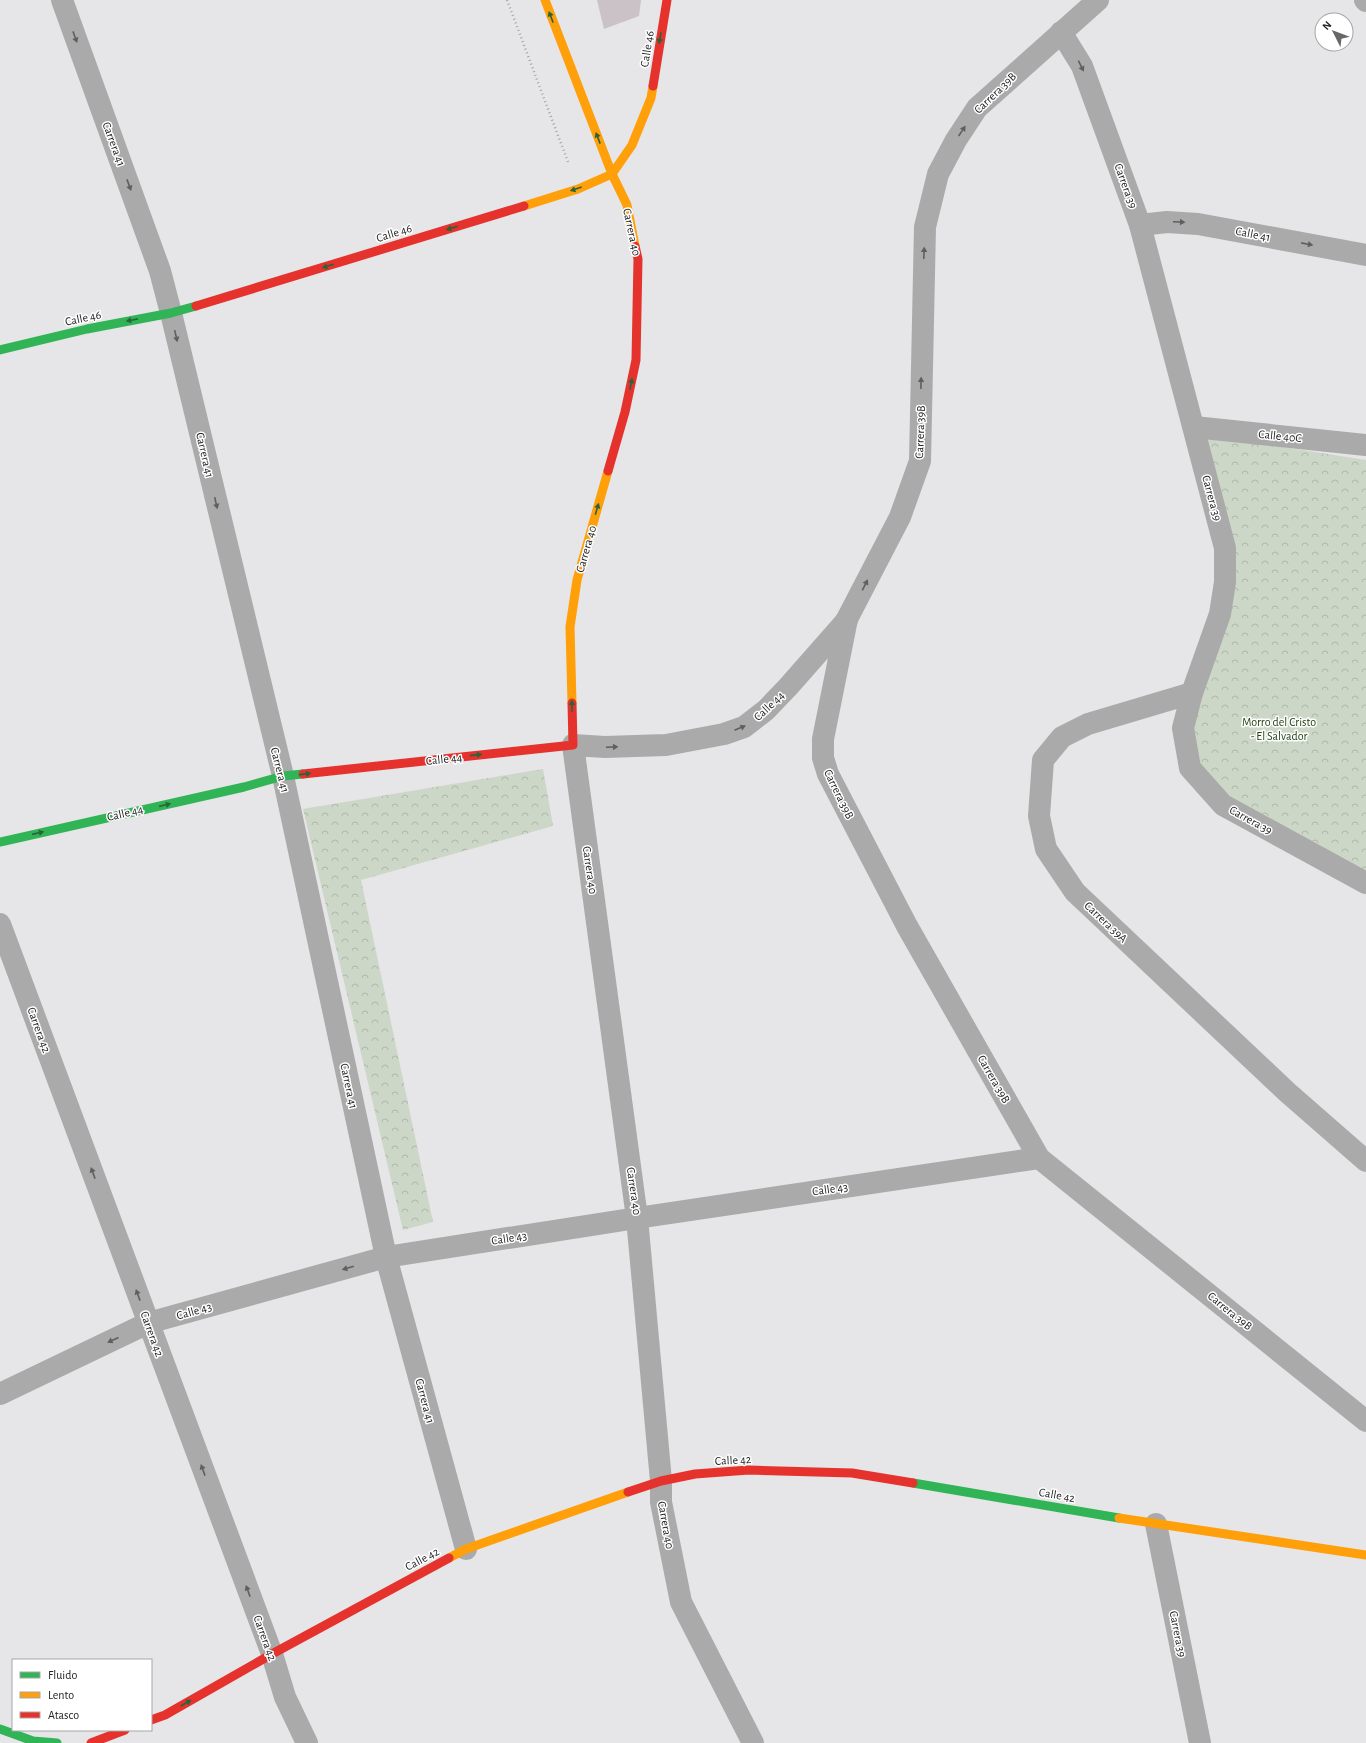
<svg xmlns="http://www.w3.org/2000/svg" width="1366" height="1743" viewBox="0 0 1366 1743" font-family="'Alegreya Sans',sans-serif">
	<style>
		.park { fill: url(#park-crowns) }
		.building { fill: #cac2c6 }
		.lines { fill: none; stroke-linecap: round; stroke-linejoin: round }
		.path { stroke: #a5a5a6; stroke-width: 2.5; stroke-dasharray: 1 3; stroke-linecap: butt }
		.street { stroke: #aaaaab; stroke-width: 22 }
		.fast { stroke: #30b455; stroke-width: 9 }
		.slow { stroke: #ff9f0a; stroke-width: 9 }
		.jam { stroke: #e5322d; stroke-width: 9 }
		.oneway { fill: #28643a }
		.oneway2 { fill: #5f5f60 }
		.labels { text-anchor: middle; stroke-width: 3; stroke-linejoin: round; paint-order: stroke }
		.street-label { font-size: 12px; fill: #222223; stroke: #fff }
		.park-label { font-size: 12px; fill: #234014; stroke: #fff }
	</style>
	<defs>
		<pattern id="park-crowns" width="20" height="18" patternUnits="userSpaceOnUse"><rect width="20" height="18" fill="#ccd7c7"/><path d="M2 6a3 3 0 1 1 6 0M12 15a3 3 0 1 1 6 0" fill="none" stroke="#afb8ab"/></pattern>
	</defs>
	<rect width="100%" height="100%" fill="#e6e5e7"/>
	<g class="park">
		<path d="M 1200,434 L 1366,460 L 1366,876 L 1218,795 L 1186,759 L 1199,695 L 1226,616 Z"/>
		<path d="M 543,769 L 553,826 L 361,880 L 433,1222 L 403,1230 L 303,809 Z"/>
	</g>
	<path class="building" d="M 597,0 L 641,0 L 639,16 L 604,29 Z"/>
	<g class="lines">
		<path class="path" d="M 507,0 L 568,162"/>
		<g class="street">
			<path d="M 62,0 L 160,271 L 171,313 L 283,776 L 386,1257 L 466,1549"/>
			<path d="M 1098,0 L 977,108 L 956,140 L 938,174 L 925,227 L 920,461 L 900,517 L 847,619 L 823,739 L 823,758 L 828,774 L 907,926 L 1039,1158 L 1366,1421"/>
			<path d="M 1365,0 L 1366,1"/>
			<path d="M 1061,32 L 1082,66 L 1140,225 L 1225,548 L 1225,582 L 1220,614 L 1192,693 L 1183,728 L 1190,768 L 1223,805 L 1366,883"/>
			<path d="M 1140,225 L 1167,222 L 1198,224 L 1366,255"/>
			<path d="M 1194,427 L 1366,445"/>
			<path d="M 1192,693 L 1088,724 L 1062,737 L 1043,760 L 1039,816 L 1046,849 L 1075,892 L 1287,1092 L 1366,1161"/>
			<path d="M 0,924 L 272,1654 L 285,1697 L 307,1743"/>
			<path d="M 0,1394 L 148,1323 L 386,1257 L 637,1218 L 1039,1158"/>
			<path d="M 1156,1524 L 1200,1743"/>
			<path d="M 753,1743 L 681,1602 L 661,1502 L 661,1481 L 637,1218 L 573,745 L 605,747 L 666,745 L 724,734 L 744,727 L 766,710 L 788,687 L 847,620"/>
		</g>
		<g class="fast">
			<path d="M 0,350 L 87,329 L 171,313 L 196,306"/>
			<path d="M 0,842 L 244,787 L 283,776 L 303,774"/>
			<path d="M 913,1483 L 1119,1518"/>
			<path d="M 0,1729 L 33,1741 L 57,1743"/>
		</g>
		<g class="slow">
			<path d="M 545,0 L 612,174 L 627,205 L 635,246"/>
			<path d="M 524,206 L 578,189 L 612,174 L 632,145 L 651,98 L 653,86"/>
			<path d="M 572,703 L 570,627 L 577,580 L 608,471"/>
			<path d="M 1119,1518 L 1366,1555"/>
			<path d="M 449,1558 L 466,1549 L 628,1492"/>
		</g>
		<g class="jam">
			<path d="M 653,86 L 667,0"/>
			<path d="M 196,306 L 524,206"/>
			<path d="M 608,471 L 625,412 L 636,360 L 638,259 L 635,246"/>
			<path d="M 303,774 L 573,745 L 572,703"/>
			<path d="M 628,1492 L 661,1481 L 695,1474 L 749,1470 L 852,1473 L 913,1483"/>
			<path d="M 151,1720 L 165,1715 L 272,1654 L 449,1558"/>
			<path d="M 91,1743 L 125,1730"/>
		</g>
	</g>
	<defs><path id="oneway-solid" d="M-6-.8H1V-3.2L6.5 0L1 3.2V.8H-6Z"/></defs>
	<g class="oneway">
		<use href="#oneway-solid" transform="translate(551 17) rotate(-111)"/>
		<use href="#oneway-solid" transform="translate(660 38) rotate(99)"/>
		<use href="#oneway-solid" transform="translate(598 138) rotate(-111)"/>
		<use href="#oneway-solid" transform="translate(576 189) rotate(161)"/>
		<use href="#oneway-solid" transform="translate(452 228) rotate(163)"/>
		<use href="#oneway-solid" transform="translate(328 266) rotate(163)"/>
		<use href="#oneway-solid" transform="translate(132 320) rotate(169)"/>
		<use href="#oneway-solid" transform="translate(631 384) rotate(-79)"/>
		<use href="#oneway-solid" transform="translate(597 509) rotate(-74)"/>
		<use href="#oneway-solid" transform="translate(572 706) rotate(-91)"/>
		<use href="#oneway-solid" transform="translate(476 755) rotate(-6)"/>
		<use href="#oneway-solid" transform="translate(305 774) rotate(-6)"/>
		<use href="#oneway-solid" transform="translate(165 805) rotate(-13)"/>
		<use href="#oneway-solid" transform="translate(38 833) rotate(-13)"/>
		<use href="#oneway-solid" transform="translate(186 1703) rotate(-30)"/>
	</g>
	<g class="oneway2">
		<use href="#oneway-solid" transform="translate(75 37) rotate(70)"/>
		<use href="#oneway-solid" transform="translate(1081 66) rotate(64)"/>
		<use href="#oneway-solid" transform="translate(962 131) rotate(-56)"/>
		<use href="#oneway-solid" transform="translate(129 185) rotate(70)"/>
		<use href="#oneway-solid" transform="translate(1179 222) rotate(3)"/>
		<use href="#oneway-solid" transform="translate(1307 244) rotate(11)"/>
		<use href="#oneway-solid" transform="translate(924 253) rotate(-88)"/>
		<use href="#oneway-solid" transform="translate(176 336) rotate(77)"/>
		<use href="#oneway-solid" transform="translate(921 383) rotate(-89)"/>
		<use href="#oneway-solid" transform="translate(216 503) rotate(77)"/>
		<use href="#oneway-solid" transform="translate(865 585) rotate(-63)"/>
		<use href="#oneway-solid" transform="translate(740 728) rotate(-23)"/>
		<use href="#oneway-solid" transform="translate(612 747) rotate(-2)"/>
		<use href="#oneway-solid" transform="translate(93 1173) rotate(-110)"/>
		<use href="#oneway-solid" transform="translate(348 1268) rotate(164)"/>
		<use href="#oneway-solid" transform="translate(138 1295) rotate(-110)"/>
		<use href="#oneway-solid" transform="translate(113 1340) rotate(155)"/>
		<use href="#oneway-solid" transform="translate(203 1470) rotate(-110)"/>
		<use href="#oneway-solid" transform="translate(248 1591) rotate(-110)"/>
	</g>
	<g class="labels">
		<g class="street-label">
			<text transform="translate(647 49) rotate(-81)" y="4">Calle 46</text>
			<text transform="translate(995 93) rotate(-44)" y="4">Carrera 39B</text>
			<text transform="translate(114 144) rotate(70)" y="4">Carrera 41</text>
			<text transform="translate(1126 186) rotate(70)" y="4">Carrera 39</text>
			<text transform="translate(632 232) rotate(78)" y="4">Carrera 40</text>
			<text transform="translate(394 233) rotate(-17)" y="4">Calle 46</text>
			<text transform="translate(1253 234) rotate(11)" y="4">Calle 41</text>
			<text transform="translate(83 318) rotate(-12)" y="4">Calle 46</text>
			<text transform="translate(920 432) rotate(-88)" y="4">Carrera 39B</text>
			<text transform="translate(1280 436) rotate(6)" y="4">Calle 40C</text>
			<text transform="translate(205 455) rotate(77)" y="4">Carrera 41</text>
			<text transform="translate(1212 498) rotate(75)" y="4">Carrera 39</text>
			<text transform="translate(586 549) rotate(-74)" y="4">Carrera 40</text>
			<text transform="translate(769 706) rotate(-43)" y="4">Calle 44</text>
			<text transform="translate(444 759) rotate(-6)" y="4">Calle 44</text>
			<text transform="translate(280 770) rotate(76)" y="4">Carrera 41</text>
			<text transform="translate(839 794) rotate(64)" y="4">Carrera 39B</text>
			<text transform="translate(125 813) rotate(-13)" y="4">Calle 44</text>
			<text transform="translate(1251 820) rotate(29)" y="4">Carrera 39</text>
			<text transform="translate(590 870) rotate(82)" y="4">Carrera 40</text>
			<text transform="translate(1106 922) rotate(43)" y="4">Carrera 39A</text>
			<text transform="translate(39 1030) rotate(70)" y="4">Carrera 42</text>
			<text transform="translate(994 1079) rotate(60)" y="4">Carrera 39B</text>
			<text transform="translate(349 1086) rotate(78)" y="4">Carrera 41</text>
			<text transform="translate(830 1189) rotate(-8)" y="4">Calle 43</text>
			<text transform="translate(634 1191) rotate(82)" y="4">Carrera 40</text>
			<text transform="translate(509 1238) rotate(-9)" y="4">Calle 43</text>
			<text transform="translate(194 1311) rotate(-16)" y="4">Calle 43</text>
			<text transform="translate(1230 1311) rotate(39)" y="4">Carrera 39B</text>
			<text transform="translate(152 1334) rotate(70)" y="4">Carrera 42</text>
			<text transform="translate(425 1401) rotate(75)" y="4">Carrera 41</text>
			<text transform="translate(733 1460) rotate(-3)" y="4">Calle 42</text>
			<text transform="translate(1057 1495) rotate(10)" y="4">Calle 42</text>
			<text transform="translate(666 1525) rotate(80)" y="4">Carrera 40</text>
			<text transform="translate(422 1559) rotate(-28)" y="4">Calle 42</text>
			<text transform="translate(1178 1634) rotate(79)" y="4">Carrera 39</text>
			<text transform="translate(265 1638) rotate(70)" y="4">Carrera 42</text>
		</g>
		<g class="park-label">
			<text x="1279" y="726">Morro del Cristo<tspan x="1279" dy="14">- El Salvador</tspan></text>
		</g>
	</g>
	<rect x="12" y="1659" width="140" height="72" fill="#ffffff" stroke="#a7a7a7"/>
	<rect x="20" y="1672" width="20" height="6" fill="#30b455" stroke="#a7a7a7"/>
	<text x="48" y="1679" font-size="12" fill="#222223">Fluido</text>
	<rect x="20" y="1692" width="20" height="6" fill="#ff9f0a" stroke="#a7a7a7"/>
	<text x="48" y="1699" font-size="12" fill="#222223">Lento</text>
	<rect x="20" y="1712" width="20" height="6" fill="#e5322d" stroke="#a7a7a7"/>
	<text x="48" y="1719" font-size="12" fill="#222223">Atasco</text>
	<g transform="translate(1334 32) rotate(312)"><circle r="19" fill="#ffffff" stroke="#a7a7a7"/>
	<path d="M0-3L7 15L0 10L-7 15Z" fill="#676668"/>
	<text y="-6" font-size="11" font-weight="bold" text-anchor="middle" fill="#222223">N</text>
	</g>
</svg>
